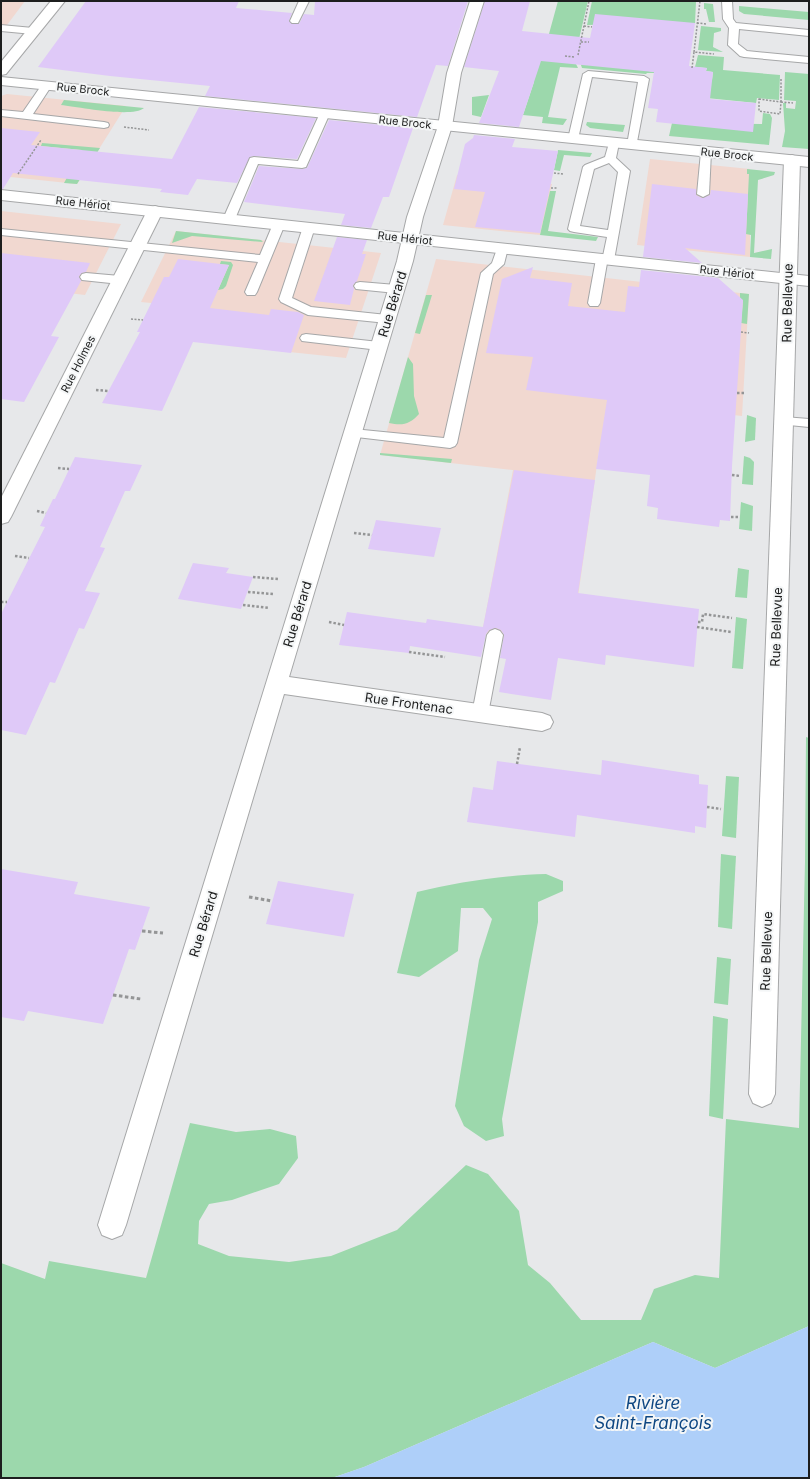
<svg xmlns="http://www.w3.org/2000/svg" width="810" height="1479" viewBox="0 0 810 1479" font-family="Inter,sans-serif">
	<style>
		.commercial { fill: #f1d8d0 }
		.green { fill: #9cd8ac }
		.water { fill: #aecff9 }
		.building { fill: #dfc9f8 }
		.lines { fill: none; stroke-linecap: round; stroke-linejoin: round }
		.lane-casing { stroke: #a6a7a8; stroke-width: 2 }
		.street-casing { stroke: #a6a7a8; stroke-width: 2 }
		.secondary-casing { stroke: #a6a7a8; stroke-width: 2 }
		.path-far2 { stroke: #949596; stroke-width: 1.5; stroke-dasharray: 2 1.5; stroke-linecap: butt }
		.path-far1 { stroke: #949596; stroke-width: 2.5; stroke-dasharray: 2.5 2; stroke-linecap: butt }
		.path { stroke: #949596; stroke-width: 3; stroke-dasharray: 3.5 2.5; stroke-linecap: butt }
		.lane { fill: #fff; fill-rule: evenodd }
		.street { fill: #fff; fill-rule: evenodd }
		.secondary { fill: #fff; fill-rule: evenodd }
		.labels { text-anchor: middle; stroke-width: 4; stroke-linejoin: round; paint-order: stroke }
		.far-street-label { font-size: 11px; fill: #1d1e1e; stroke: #f4f6f7 }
		.street-label { font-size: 13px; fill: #1d1e1e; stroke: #f4f6f7 }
		.near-water-label { font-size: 17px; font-style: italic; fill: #0d4682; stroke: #f4f6f7 }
	</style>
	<rect width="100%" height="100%" fill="#e7e8ea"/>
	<g class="commercial">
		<path d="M 1,1 L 25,1 L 1,33 Z"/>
		<path d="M 7,94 L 126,106 L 77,184 L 1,176 L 1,96 Z"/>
		<path d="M 650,159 L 750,169 L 750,257 L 637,245 Z"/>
		<path d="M 457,175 L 552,184 L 540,235 L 443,225 Z"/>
		<path d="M 1,211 L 121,224 L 85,295 L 1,285 Z"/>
		<path d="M 176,231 L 381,253 L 346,358 L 232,346 L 210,309 L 141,302 Z"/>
		<path d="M 436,259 L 749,294 L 742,416 L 671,408 L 599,451 L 571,645 L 482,633 L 513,470 L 380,455 Z"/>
	</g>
	<g class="green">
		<path d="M 558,1 L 588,1 L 575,56 L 574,60 L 578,68 L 560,67 L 548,117 L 567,119 L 563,125 L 542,123 L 543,117 L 523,115 L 534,82 L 512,79 L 544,52 Z"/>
		<path d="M 592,1 L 696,2 L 695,23 L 587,25 Z"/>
		<path d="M 704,3 L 713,4 L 715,22 L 709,22 L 706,9 L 704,9 Z"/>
		<path d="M 739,6 L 809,12 L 809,20 L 744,14 L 739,11 Z"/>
		<path d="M 701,26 L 721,28 L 721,31 L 714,33 L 713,47 L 723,52 L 698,50 Z"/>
		<path d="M 698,55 L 724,57 L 723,70 L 780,75 L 779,100 L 757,98 L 756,103 L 687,96 L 712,80 L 713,72 L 706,71 L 707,68 L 695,67 Z"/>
		<path d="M 579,59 L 654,72 L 654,73 L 647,73 L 646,74 L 582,68 Z"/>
		<path d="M 785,72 L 809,74 L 809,149 L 782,147 L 785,131 L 783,103 L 786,103 L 786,108 L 795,109 L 796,101 L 784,100 Z"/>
		<path d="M 489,95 L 481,117 L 472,115 L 472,97 Z"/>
		<path d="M 64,100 L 144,108 C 132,118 79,107 61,105 Z"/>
		<path d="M 763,113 L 770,114 L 772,118 L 769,145 L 669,136 L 672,123 L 762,124 Z"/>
		<path d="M 587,122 L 625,125 L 623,132 L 590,128 L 586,125 Z"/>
		<path d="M 42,143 L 100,148 L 77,184 L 64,183 L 82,150 L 41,146 Z"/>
		<path d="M 558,150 L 592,153 L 590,157 L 564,155 L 560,171 L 554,170 Z"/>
		<path d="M 747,169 L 775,172 L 774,175 L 758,180 L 754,253 L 772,249 L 771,259 L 750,257 L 751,235 L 746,234 L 749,174 L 747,174 Z"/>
		<path d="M 550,191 L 556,191 L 548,231 L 598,237 L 596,241 L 540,235 Z"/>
		<path d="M 176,231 L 261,240 L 263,242 L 192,236 L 172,243 Z"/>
		<path d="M 221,261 L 231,262 L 233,265 L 226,286 L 223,289 L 218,290 L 229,265 L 220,264 Z"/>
		<path d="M 740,293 L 749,294 L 747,324 L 741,323 L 743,301 L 740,298 Z"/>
		<path d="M 426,295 L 432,295 L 420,334 L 415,333 Z"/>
		<path d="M 408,357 L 413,364 L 414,396 L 419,414 C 410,424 403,426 389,423 Z"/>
		<path d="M 747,415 L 756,418 L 755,440 L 745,442 Z"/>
		<path d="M 380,453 L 452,459 L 451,463 L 380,455 Z"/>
		<path d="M 744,456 L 750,458 L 754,462 L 753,485 L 742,484 Z"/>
		<path d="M 741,502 L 753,506 L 752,531 L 739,529 Z"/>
		<path d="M 738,568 L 749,570 L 747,598 L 735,597 Z"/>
		<path d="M 736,617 L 747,619 L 743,669 L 732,668 Z"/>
		<path d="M 806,737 L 809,738 L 809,1326 L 715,1368 L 653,1342 L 364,1467 L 332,1478 L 1,1478 L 1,1263 L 45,1279 L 49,1261 L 146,1278 L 190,1123 L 236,1132 L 270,1129 L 296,1136 L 298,1158 L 279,1184 L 232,1200 L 209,1204 L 199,1221 L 198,1244 L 229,1256 L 289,1262 L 331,1256 L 397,1230 L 466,1165 L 488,1174 L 519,1211 L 528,1265 L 550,1283 L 581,1320 L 641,1320 L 654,1289 L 695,1275 L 719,1278 L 726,1119 L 799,1128 L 805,862 Z"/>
		<path d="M 726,776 L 739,777 L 736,838 L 722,836 Z"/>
		<path d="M 721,854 L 736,856 L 732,929 L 718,927 Z"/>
		<path d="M 546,874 L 563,881 L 563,891 L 538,902 L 538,922 L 502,1119 L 504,1136 L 486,1141 L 464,1126 L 455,1106 L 479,960 L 492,919 L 483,908 L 461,908 L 458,951 L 419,977 L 397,973 L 417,892 C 457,882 505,875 546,874 Z"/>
		<path d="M 717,957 L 731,959 L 728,1005 L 714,1003 Z"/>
		<path d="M 713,1016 L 728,1019 L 723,1119 L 709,1116 Z"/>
	</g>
	<path class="water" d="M 809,1326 L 809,1478 L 332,1478 L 364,1467 L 653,1342 L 715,1368 Z"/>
	<g class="building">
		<path d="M 86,1 L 239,1 L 236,8 L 292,13 L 289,21 L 292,24 L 299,24 L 304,14 L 314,15 L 315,1 L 468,1 L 448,66 L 436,65 L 417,117 L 205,96 L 210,86 L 110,76 L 38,67 Z"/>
		<path d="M 485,1 L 530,1 L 522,31 L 590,38 L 595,14 L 695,23 L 689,66 L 707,68 L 706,71 L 713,72 L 710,99 L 756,103 L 753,132 L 656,122 L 658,109 L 648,108 L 654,72 L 541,61 L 519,127 L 479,123 L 499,71 L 464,67 Z"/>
		<path d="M 199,107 L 316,118 L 297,159 L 254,156 L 250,157 L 237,183 L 197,179 L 188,195 L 160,192 L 162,189 L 13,173 L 3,189 L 1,189 L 1,128 L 40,132 L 31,145 L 172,159 Z"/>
		<path d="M 329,120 L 413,128 L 389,197 L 383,197 L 371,228 L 341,225 L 345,214 L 244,202 L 259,166 L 302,169 L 307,168 Z"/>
		<path d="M 474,135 L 515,139 L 512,147 L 558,151 L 540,233 L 475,227 L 485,192 L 454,189 L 465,144 L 473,138 Z"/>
		<path d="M 652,184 L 696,189 L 696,195 L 702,198 L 710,195 L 711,190 L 748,194 L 745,255 L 685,248 L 702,263 L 643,257 Z"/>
		<path d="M 337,237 L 367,240 L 362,254 L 366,254 L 357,281 L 353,285 L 354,289 L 350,305 L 314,301 Z"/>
		<path d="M 1,253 L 90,263 L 86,272 L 82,273 L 79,276 L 81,281 L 51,336 L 59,337 L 24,402 L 1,399 Z"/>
		<path d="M 178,259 L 229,265 L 210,308 L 269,315 L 271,309 L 298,312 L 304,315 L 291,353 L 193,342 L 162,411 L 102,403 L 140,332 L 137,332 L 164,277 L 169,277 Z"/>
		<path d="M 533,267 L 530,278 L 572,283 L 568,306 L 625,312 L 628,286 L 639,287 L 641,270 L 718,278 L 743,300 L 732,466 L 730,521 L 720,520 L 719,527 L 657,519 L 658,508 L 647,506 L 650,475 L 596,469 L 607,400 L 526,390 L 533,357 L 486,353 L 502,279 Z"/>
		<path d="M 75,457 L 142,465 L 130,491 L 125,491 L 100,547 L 105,548 L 85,591 L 100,593 L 84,629 L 79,628 L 55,683 L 50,682 L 26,735 L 1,730 L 1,614 L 45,527 L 40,526 L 53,499 L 55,499 Z"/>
		<path d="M 514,470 L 595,480 L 578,593 L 699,609 L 694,667 L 606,655 L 605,665 L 558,658 L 551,700 L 499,692 L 506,659 L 500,658 L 504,635 L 501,630 L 496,628 L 489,630 L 486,634 L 481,657 L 410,646 L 409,653 L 339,645 L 347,612 L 426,623 L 427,619 L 483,627 Z"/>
		<path d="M 376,520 L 441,528 L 434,557 L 368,549 Z"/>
		<path d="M 193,563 L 229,568 L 226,573 L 253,577 L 241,609 L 178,599 Z"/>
		<path d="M 602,760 L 699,775 L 699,784 L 708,785 L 706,828 L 695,826 L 695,833 L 577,815 L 575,837 L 467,822 L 473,787 L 493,790 L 497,761 L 601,775 Z"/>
		<path d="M 1,869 L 78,882 L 74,894 L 150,907 L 135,950 L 129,949 L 103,1024 L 28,1011 L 24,1021 L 1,1017 Z"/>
		<path d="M 278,881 L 354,894 L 344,937 L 266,924 Z"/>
	</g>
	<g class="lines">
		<g class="lane-casing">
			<g id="lane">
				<path d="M 299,1 L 309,1 L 298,23 L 292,23 L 290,21 Z"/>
				<path d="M 722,1 L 732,1 L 733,19 L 736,23 L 809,30 L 809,36 L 739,29 L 738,44 L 747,51 L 809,57 L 809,63 L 744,57 L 740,56 L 728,45 L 729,28 L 723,19 Z"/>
				<path d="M 1,25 L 33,28 L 38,31 L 33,34 L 1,31 Z"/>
				<path d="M 588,71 L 644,76 L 649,79 L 636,147 L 632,148 L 627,145 L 638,82 L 592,77 L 578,139 L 573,142 L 568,139 L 583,74 Z"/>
				<path d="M 47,82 L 52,85 L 33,114 L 104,122 L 108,123 L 109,125 L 108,127 L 104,128 L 1,116 L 1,110 L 23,112 L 43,83 Z"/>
				<path d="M 325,110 L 330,113 L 306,167 L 302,168 L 258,164 L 235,219 L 233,221 L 225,221 L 223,219 L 250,158 L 254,157 L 298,161 L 320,113 Z"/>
				<path d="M 614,140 L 619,143 L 616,158 L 630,171 L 614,260 L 612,263 L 607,263 L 600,303 L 598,306 L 590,306 L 588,303 L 596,259 L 598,256 L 603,256 L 607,237 L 574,232 L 570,231 L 568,229 L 583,167 L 585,165 L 605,157 L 609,143 ZM 609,163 L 618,172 L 608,230 L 580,226 L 594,169 Z"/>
				<path d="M 706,149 L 711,152 L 709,194 L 703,197 L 697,194 L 701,152 Z"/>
				<path d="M 279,221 L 283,222 L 285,224 L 257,292 L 255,295 L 247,295 L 245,292 L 258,262 L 1,235 L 1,229 L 260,255 L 273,224 L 275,222 Z"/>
				<path d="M 309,224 L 313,225 L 315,227 L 292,298 L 311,307 L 387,315 L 391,316 L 393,319 L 391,322 L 387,323 L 308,315 L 281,302 L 279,299 L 303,227 L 305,225 Z"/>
				<path d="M 502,244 L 506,246 L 508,248 L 504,264 L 493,274 L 457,443 L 455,446 L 450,448 L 348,436 L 346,433 L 348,430 L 353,429 L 444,438 L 481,273 L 492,263 L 498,246 Z"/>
				<path d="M 86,273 L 120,276 L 124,277 L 126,280 L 124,283 L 120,284 L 82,280 L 80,277 L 82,274 Z"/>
				<path d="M 360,282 L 396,285 L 400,286 L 402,289 L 400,292 L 396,293 L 356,289 L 354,286 L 356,283 Z"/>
				<path d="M 306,334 L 379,342 L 383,343 L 385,346 L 383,349 L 379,350 L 302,341 L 300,338 L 302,335 Z"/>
				<path d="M 784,417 L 809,419 L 809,427 L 779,424 L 777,421 L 779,418 Z"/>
				<path d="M 495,629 L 500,631 L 503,635 L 488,714 L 486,718 L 480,720 L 474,718 L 472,714 L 487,635 L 490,631 Z"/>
			</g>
		</g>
		<g class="street-casing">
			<g id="street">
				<path d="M 470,1 L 484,1 L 461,73 L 452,126 L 423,217 L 413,261 L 289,677 L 542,713 L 550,716 L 553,722 L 550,728 L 542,731 L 284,694 L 126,1225 L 122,1235 L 112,1239 L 102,1235 L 98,1225 L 397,261 L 407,217 L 438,126 L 447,73 Z"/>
				<path d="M 792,155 L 797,157 L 800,160 L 775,1094 L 771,1103 L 762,1107 L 753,1103 L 749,1094 L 784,160 L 787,157 Z"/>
				<path d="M 155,206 L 161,208 L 163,211 L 11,517 L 8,522 L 1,524 L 1,498 L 147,211 L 149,208 Z"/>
			</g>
		</g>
		<g class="secondary-casing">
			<g id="secondary">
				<path d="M 51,1 L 65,1 L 6,74 L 1,75 L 1,62 Z"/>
				<path d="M 1,77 L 809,157 L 809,167 L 1,85 Z"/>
				<path d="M 1,190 L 809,276 L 809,286 L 1,200 Z"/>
			</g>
		</g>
		<g class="path-far2">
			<path d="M 697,23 L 707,24"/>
			<path d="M 584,26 L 592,27"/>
			<path d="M 581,42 L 589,42"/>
			<path d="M 694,52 L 700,1"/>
			<path d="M 578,55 L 589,1"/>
			<path d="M 565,56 L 574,57"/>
			<path d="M 692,68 L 694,52 L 714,54"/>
			<path d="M 759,99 L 781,102 L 780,114 L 759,111 Z"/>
			<path d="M 781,102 L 793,103"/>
			<path d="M 781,102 L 781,78"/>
			<path d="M 124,127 L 149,130"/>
			<path d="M 554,173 L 563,174"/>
			<path d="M 18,174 L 41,140"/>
			<path d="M 551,188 L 558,188"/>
			<path d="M 131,319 L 143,320"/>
			<path d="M 741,332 L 749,333"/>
		</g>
		<g class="path-far1">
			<path d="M 96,390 L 109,391"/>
			<path d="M 737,393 L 745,393"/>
			<path d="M 58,468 L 69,469"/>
			<path d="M 732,475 L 740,476"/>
			<path d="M 37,511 L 46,513"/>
			<path d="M 731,517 L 738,517"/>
			<path d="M 354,533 L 372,535"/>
			<path d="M 15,556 L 29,558"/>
			<path d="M 253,577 L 278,579"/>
			<path d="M 248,592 L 273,594"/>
			<path d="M 1,602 L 7,602"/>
			<path d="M 243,605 L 269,608"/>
			<path d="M 329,622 L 344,625"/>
			<path d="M 698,622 L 702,622 L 703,614 L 732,618"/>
			<path d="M 697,627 L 731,632"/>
			<path d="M 409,652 L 445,657"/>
			<path d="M 517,764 L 520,747"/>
			<path d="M 707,807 L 721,809"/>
		</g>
		<g class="path">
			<path d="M 249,897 L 272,901"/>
			<path d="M 142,931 L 163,933"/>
			<path d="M 113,995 L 141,999"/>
		</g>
		<use href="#lane" class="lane"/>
		<use href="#street" class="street"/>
		<use href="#secondary" class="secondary"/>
	</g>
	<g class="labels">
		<g class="far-street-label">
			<text transform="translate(83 89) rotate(6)" y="4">Rue Brock</text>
			<text transform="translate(405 122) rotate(6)" y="4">Rue Brock</text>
			<text transform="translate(727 154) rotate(6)" y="4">Rue Brock</text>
			<text transform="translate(83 203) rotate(6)" y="4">Rue Hériot</text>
			<text transform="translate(405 238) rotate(6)" y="4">Rue Hériot</text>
			<text transform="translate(727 272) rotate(6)" y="4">Rue Hériot</text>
			<text transform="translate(78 364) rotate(-63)" y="4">Rue Holmes</text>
		</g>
		<g class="street-label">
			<text transform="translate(787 303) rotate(-89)" y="5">Rue Bellevue</text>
			<text transform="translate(392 304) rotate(-73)" y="5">Rue Bérard</text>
			<text transform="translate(297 614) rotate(-73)" y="5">Rue Bérard</text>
			<text transform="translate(776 627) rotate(-88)" y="5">Rue Bellevue</text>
			<text transform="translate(409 703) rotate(8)" y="5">Rue Frontenac</text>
			<text transform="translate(203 924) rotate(-73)" y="5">Rue Bérard</text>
			<text transform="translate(766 951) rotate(-88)" y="5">Rue Bellevue</text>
		</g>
		<g class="near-water-label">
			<text x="653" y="1409">Rivière<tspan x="653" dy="20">Saint-François</tspan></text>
		</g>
	</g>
	<rect width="810" height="1479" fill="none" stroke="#1d1e1e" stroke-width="4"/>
</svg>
